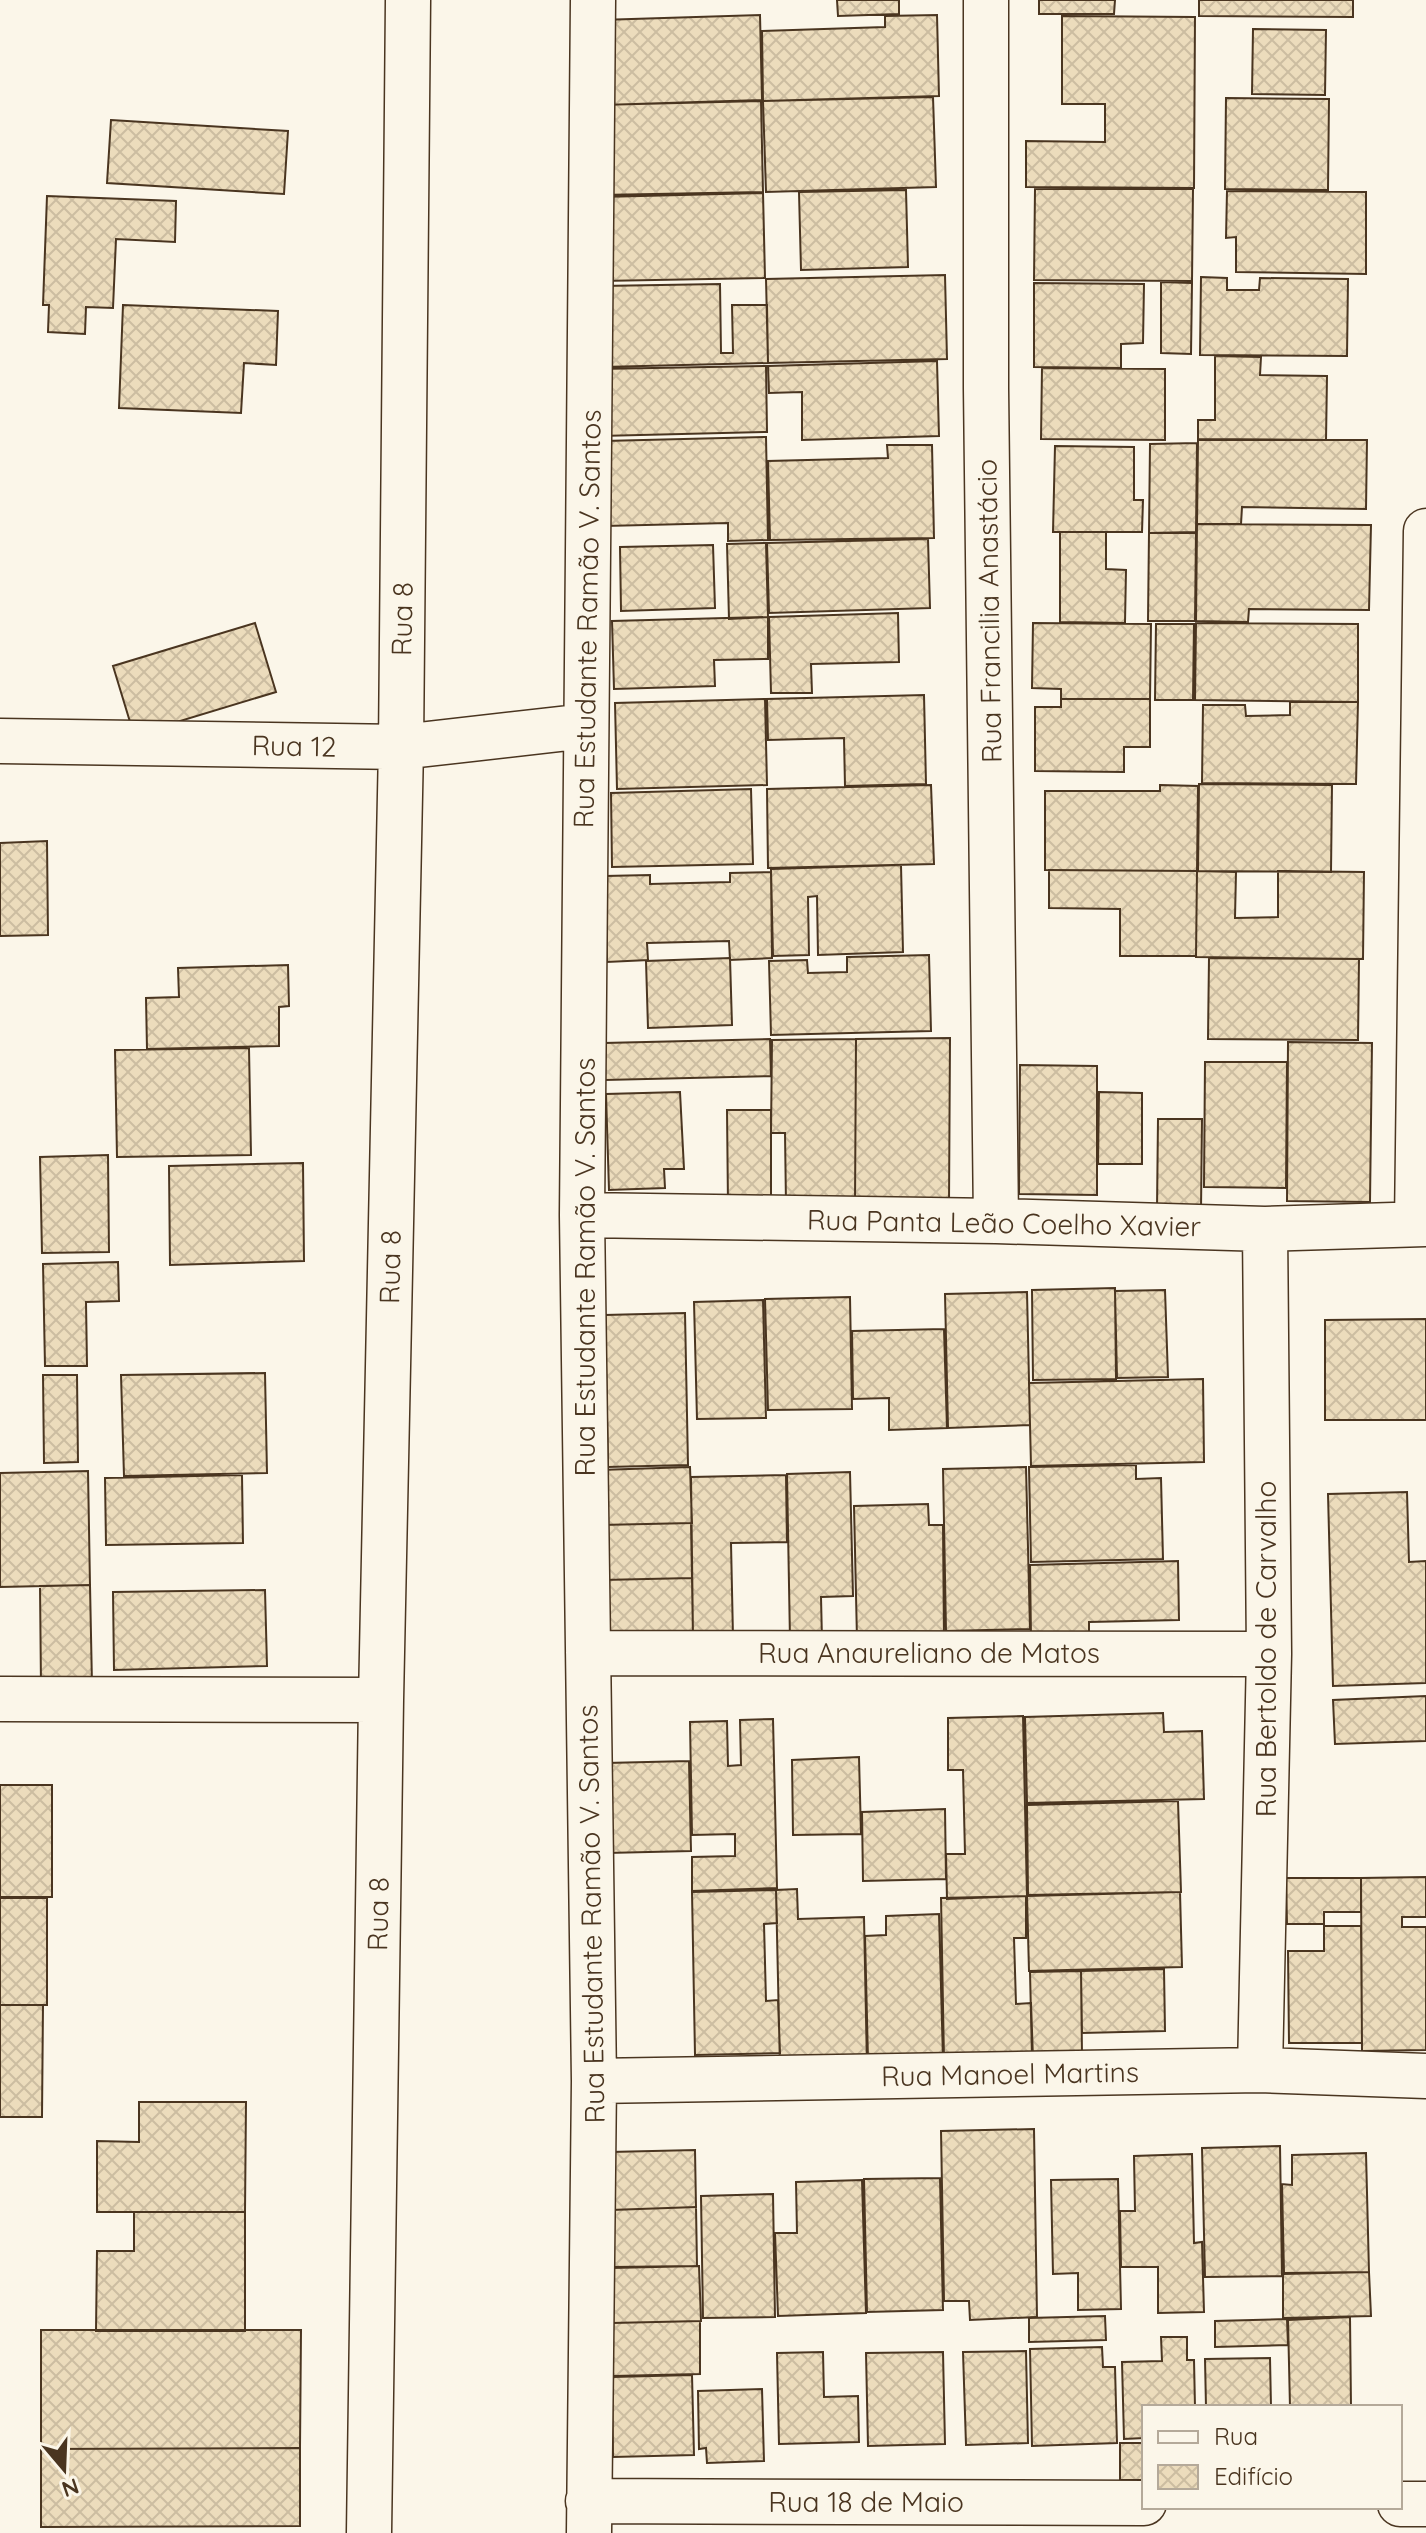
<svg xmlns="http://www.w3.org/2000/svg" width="1426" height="2533" font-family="Quicksand,sans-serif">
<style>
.building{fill:url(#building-cross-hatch);stroke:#4a3520;stroke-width:2}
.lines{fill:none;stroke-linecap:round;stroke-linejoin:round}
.street-casing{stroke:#4a3520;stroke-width:47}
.street{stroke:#fbf6e9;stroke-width:44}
.labels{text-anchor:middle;stroke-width:6;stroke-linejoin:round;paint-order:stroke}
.street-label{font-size:28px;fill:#4a3520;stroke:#fbf6e9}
</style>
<defs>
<pattern id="building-cross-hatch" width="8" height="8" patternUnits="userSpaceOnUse" patternTransform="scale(2)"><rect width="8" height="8" fill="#ecdcbc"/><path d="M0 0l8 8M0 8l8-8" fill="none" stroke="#ccbda1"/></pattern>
</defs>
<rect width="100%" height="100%" fill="#fbf6e9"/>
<path class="building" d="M837 0H899V14L838 16Z
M1039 0H1115L1114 14H1039Z
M1199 0H1353V17L1199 16Z
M760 15 762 100 603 105 600 20Z
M937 15 939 96 763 101 762 31 885 27V16Z
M1062 16 1195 17 1194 188 1026 187V141L1105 142V104H1062Z
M1253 29 1326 30 1325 95 1252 94Z
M933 97 936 187 766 192 763 101Z
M1226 98 1329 99 1328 190 1225 189Z
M761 101 763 192 600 195 597 105Z
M111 120 288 131 284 194 107 183Z
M1035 189H1193L1192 281 1034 280Z
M906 190 908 267 801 270 799 192Z
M1227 191 1366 192V274L1236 272V237L1226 238Z
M763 193 765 278 601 281 600 197Z
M47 196 176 201 175 242 116 239 113 308 86 307 85 334 48 332 49 305H43Z
M945 275 947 359 768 363 766 279Z
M1201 277 1227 278V290H1259L1260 278 1348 279 1347 356 1200 355Z
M1161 282 1192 283 1191 354 1161 353Z
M1034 283 1144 284 1143 343 1121 344V368L1034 367Z
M720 284 721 353H733L732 305H767L768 363 603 367 601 286Z
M123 305 278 311 276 365 244 363 241 413 119 408Z
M1215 356 1261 357 1260 375 1327 376 1326 440 1198 439V420H1215Z
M937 361 939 436 802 440V392L769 393 768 366Z
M766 366 767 432 600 436 598 369Z
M1042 368 1165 369V440L1041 439Z
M766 437 768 540 728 541V523L605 526 604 441Z
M1198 440H1367L1366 509 1242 507 1241 524H1197Z
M1197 443 1196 532 1149 533 1150 444Z
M887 445H932L934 538 770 540 768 461 888 458Z
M1055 446 1134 447V500H1143L1142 532H1053Z
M1197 524 1371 525 1369 610 1249 609 1248 622 1196 621Z
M1060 532H1106V569L1126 570 1125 623 1060 622Z
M1149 533H1196L1195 621H1148Z
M928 539 930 608 769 613 767 543Z
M766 543 768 617 729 619 727 544Z
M713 545 715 608 621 611 620 547Z
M898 613 899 662 811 664 812 693H771L769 617Z
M768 617V659L714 660 715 686 614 689 612 621Z
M255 623 276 692 134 735 113 666Z
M1033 623 1151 624 1150 699H1061V689L1032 688Z
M1196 623 1358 624V702L1195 700Z
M1156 624H1194L1193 700H1155Z
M924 695 926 784 845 786 844 738 768 740 767 699Z
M765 699 767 785 617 789 615 703Z
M1061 699H1150V747H1124V772L1035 771V707H1061Z
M1290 702H1358L1356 784 1202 783 1203 705H1245L1246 716 1290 715Z
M1199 784 1332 785 1331 872 1198 871Z
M931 785 934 864 768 868 767 789Z
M1160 785 1198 786 1197 871 1045 870V791H1160Z
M751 789 753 864 612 867 611 793Z
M47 841 48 935 0 936V843Z
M901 865 903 952 818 955 817 896 808 897 809 955 773 956 771 869Z
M1049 870 1197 871 1196 956H1120V909L1049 908Z
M1197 871 1236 872 1235 918 1278 917V871L1364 872 1363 959 1196 957Z
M771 872 772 958 730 960 729 941 647 943 648 960 607 962 605 876 650 875V884L730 882V873Z
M929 955 931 1031 771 1035 769 961 807 960 808 973 847 972V957Z
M730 958 732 1025 648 1028 646 961Z
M1209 958 1359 959 1358 1040 1208 1039Z
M288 965 289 1006 279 1007V1046L147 1049 146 998 179 997 178 968Z
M950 1038 949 1204H855L856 1039Z
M770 1039 771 1076 605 1080 604 1043Z
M856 1039 855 1204H786L785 1133H771L772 1040Z
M1288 1042 1372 1043 1370 1202 1287 1201Z
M249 1048 251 1155 117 1157 115 1050Z
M1205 1062H1287L1286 1188 1204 1187Z
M1020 1065 1097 1066V1195L1019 1194Z
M680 1092 684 1169H664L665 1188 609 1190 606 1094Z
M1099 1092 1142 1093V1164H1098Z
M727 1110H771V1205H728Z
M1158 1119H1202L1201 1210 1157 1209Z
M108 1155 109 1252 42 1253 40 1157Z
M303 1163 304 1261 170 1265 169 1166Z
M118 1262 119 1301 86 1302 87 1366H45L43 1264Z
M1115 1288 1116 1379 1033 1380 1032 1290Z
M1165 1290 1168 1377 1117 1378 1115 1291Z
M1027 1292 1030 1425 948 1428 945 1294Z
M850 1297 852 1409 768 1410 765 1299Z
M763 1300 766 1418 697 1419 694 1302Z
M685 1313 688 1465 608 1467 605 1315Z
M1426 1319V1420H1325V1320Z
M944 1329 947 1428 889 1430V1398L853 1399 852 1331Z
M265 1373 267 1473 124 1476 121 1375Z
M43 1375H77L78 1462 44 1463Z
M1203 1379 1204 1462 1031 1466 1029 1383Z
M1136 1465V1479L1161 1478 1163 1559 1031 1562 1029 1467Z
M690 1467 692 1523 601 1525 599 1470Z
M1026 1467 1030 1629 946 1631 943 1469Z
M88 1471 90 1585 0 1587V1473Z
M850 1472 853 1596 821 1597 822 1640H790L787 1474Z
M242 1475 243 1543 106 1545 105 1478Z
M786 1475 787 1542 731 1543 733 1637 693 1638 691 1477Z
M1407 1492 1409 1562 1426 1561V1683L1333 1686 1328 1494Z
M928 1504 929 1525H943L944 1638 857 1639 854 1506Z
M691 1523 692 1578 602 1580 601 1525Z
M1178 1561 1179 1620 1089 1622V1636L1031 1638 1030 1565Z
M692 1578 693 1638 603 1640 602 1580Z
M90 1585 92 1685 41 1686 40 1586Z
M265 1590 267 1666 114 1670 113 1592Z
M1426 1696V1741L1335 1744 1333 1700Z
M1163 1713 1164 1732 1202 1731 1204 1799 1027 1803 1025 1717Z
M1023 1716 1027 1896 947 1899 946 1854H965L963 1770H948V1718Z
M773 1719 777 1888 692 1891V1857L735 1856V1834L692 1835 690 1722 727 1721 728 1766 741 1765 740 1720Z
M859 1757 861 1834 793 1835 792 1760Z
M689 1761 691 1851 607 1853 606 1763Z
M0 1785H52V1897H0Z
M1178 1801 1181 1892 1028 1895 1027 1805Z
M945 1809 946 1879 863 1881 862 1812Z
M1426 1877V1917H1402V1927H1426V2050L1362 2051 1361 1878Z
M1286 1878H1361V1912H1324V1924H1287Z
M797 1889 798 1919 864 1917 867 2066 780 2068 776 1890Z
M776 1890 777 1923 764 1924 766 2001 778 2000 780 2053 695 2055 692 1892Z
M1180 1892 1182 1967 1029 1971 1027 1896Z
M1026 1896V1938H1014L1016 2004 1031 2003 1033 2059 944 2060 941 1898Z
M0 1898H47V2005H0Z
M939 1914 943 2059 868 2060 865 1936 886 1935V1916Z
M1324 1926H1361L1362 2043H1289L1288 1951H1324Z
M1164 1969 1165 2031 1082 2033 1081 1971Z
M1081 1971 1082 2055 1032 2057 1030 1972Z
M0 2005H43L42 2117H0Z
M139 2102H246L245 2212H97V2141L139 2142Z
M1034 2129 1037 2317 970 2320 969 2301H944L941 2131Z
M1280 2146 1282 2276 1205 2277 1202 2148Z
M695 2150 696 2207 611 2210 610 2152Z
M1366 2153 1369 2272 1284 2273 1282 2184 1292 2185V2155Z
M1192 2154 1194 2243 1202 2242 1204 2312 1158 2313V2267H1121L1120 2211H1135L1134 2156Z
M940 2178 943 2310 867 2312 864 2179Z
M1118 2179 1121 2309 1078 2310V2273L1053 2274 1051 2180Z
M862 2180 866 2313 778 2316 775 2233H797L796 2182Z
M773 2194 775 2317 703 2318 701 2196Z
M696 2207 697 2266 613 2267 611 2210Z
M134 2212H245V2331H96L97 2251H134Z
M699 2266 701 2321 612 2323 611 2268Z
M1369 2272 1371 2316 1283 2318V2274Z
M1105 2316 1106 2340 1029 2342V2318Z
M1350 2317 1351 2407H1290L1288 2320Z
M1287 2319 1288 2345 1215 2347V2321Z
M700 2321V2374L613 2376 612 2323Z
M41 2330H301L300 2448 41 2449Z
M1161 2337H1187V2360H1194L1195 2407H1144V2438L1124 2439 1122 2362 1162 2361Z
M1102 2347 1103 2367H1115L1117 2443 1032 2446 1030 2349Z
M1026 2351 1028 2443 966 2445 963 2352Z
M823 2352 824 2397 858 2396 859 2442 779 2444 777 2353Z
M943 2352 945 2444 868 2446 866 2353Z
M1270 2358 1271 2407H1206L1205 2359Z
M692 2375 694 2455 613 2457 612 2377Z
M762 2389 764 2461 707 2463 706 2448 699 2449 698 2391Z
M1120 2443H1144V2480H1120Z
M300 2448V2526L41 2527V2449Z"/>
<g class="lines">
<g class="street-casing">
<path id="street" d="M986 0V388L996 1221
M0 741 401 747 586 726
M582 1215 996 1221 1265 1229 1426 1224
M1417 1224 1426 531
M588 1653 1269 1654
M0 1699 381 1700
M1260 2070 1269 1654 1265 1229
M594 2081 1260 2070 1426 2076
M588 2501 1144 2503
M1400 2504H1426
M369 2533 381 1700 401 747 408 0
M589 2533 594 2081 582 1215 593 0"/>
</g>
<use href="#street" class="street"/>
</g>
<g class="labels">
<g class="street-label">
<text transform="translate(989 611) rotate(-91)" y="10">Rua Francilia Anastácio</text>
<text transform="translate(402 619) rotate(-89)" y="10">Rua 8</text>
<text transform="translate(587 619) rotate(-89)" y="10">Rua Estudante Ramão V. Santos</text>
<text transform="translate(294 746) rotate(1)" y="10">Rua 12</text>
<text transform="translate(1004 1223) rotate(1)" y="10">Rua Panta Leão Coelho Xavier</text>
<text transform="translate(390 1267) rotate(-89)" y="10">Rua 8</text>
<text transform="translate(585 1267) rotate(-90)" y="10">Rua Estudante Ramão V. Santos</text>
<text transform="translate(1266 1649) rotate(-90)" y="10">Rua Bertoldo de Carvalho</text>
<text x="929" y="1663">Rua Anaureliano de Matos</text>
<text transform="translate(378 1914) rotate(-89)" y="10">Rua 8</text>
<text transform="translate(591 1914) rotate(-91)" y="10">Rua Estudante Ramão V. Santos</text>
<text transform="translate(1010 2074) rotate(-1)" y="10">Rua Manoel Martins</text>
<text x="866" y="2512">Rua 18 de Maio</text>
</g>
</g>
<rect x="1142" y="2405" width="260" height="104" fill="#fbf6e9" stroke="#b4a999" stroke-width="2"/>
<rect x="1158" y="2431" width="40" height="12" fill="#fbf6e9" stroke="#b4a999" stroke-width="2"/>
<text x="1214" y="2445" font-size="24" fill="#4a3520">Rua</text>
<rect x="1158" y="2465" width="40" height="24" fill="url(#building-cross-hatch)" stroke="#b4a999" stroke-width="2"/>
<text x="1214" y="2485" font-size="24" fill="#4a3520">Edifício</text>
<g transform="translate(64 2469) rotate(161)" stroke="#fbf6e9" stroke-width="6" paint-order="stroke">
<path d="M0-6L14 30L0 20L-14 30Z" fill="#4a3520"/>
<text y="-12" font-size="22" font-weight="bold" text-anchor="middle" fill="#4a3520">N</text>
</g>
</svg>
